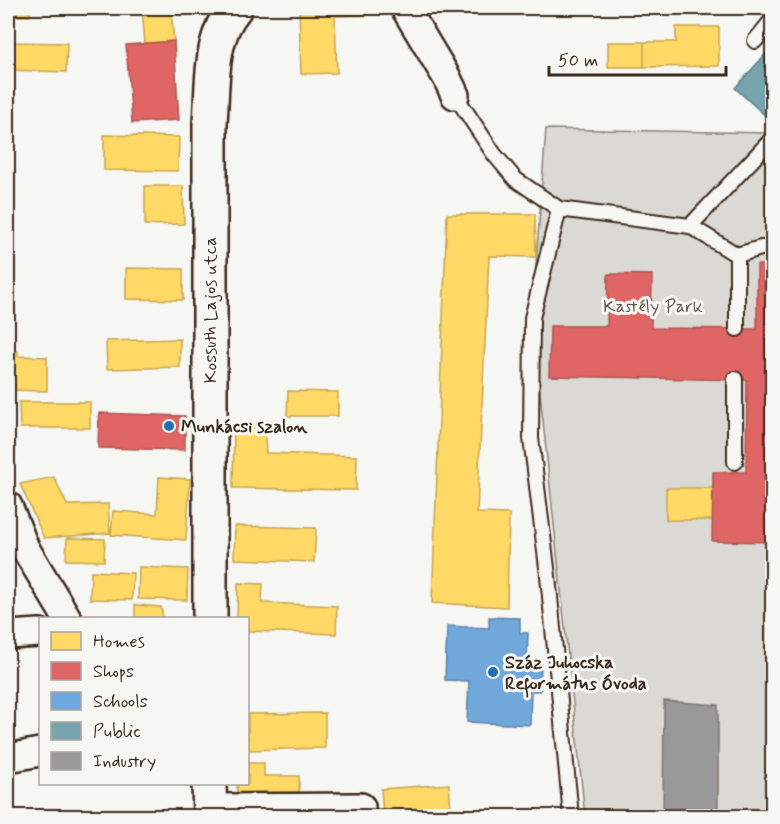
<svg xmlns="http://www.w3.org/2000/svg" width="780" height="824" font-family="Mynerve,sans-serif">
<style>
.green{fill:#dad9d3;stroke:#8a8278;stroke-width:1.5}
.homes{fill:#ffd966;stroke:#c4a450;stroke-width:1.5}
.shops{fill:#e06666;stroke:#ae5450;stroke-width:1.5}
.schools{fill:#6fa8dc;stroke:#5f82a3;stroke-width:1.5}
.public{fill:#76a5af;stroke:#648084;stroke-width:1.5}
.industry{fill:#999;stroke:#7d7874;stroke-width:1.5}
.lines{fill:none;stroke-linecap:round;stroke-linejoin:round}
.lane-casing{stroke:#3b2a1e;stroke-width:18}
.street-casing{stroke:#3b2a1e;stroke-width:32}
.secondary-casing{stroke:#3b2a1e;stroke-width:38}
.lane{stroke:#f6f6f2;stroke-width:14}
.street{stroke:#f6f6f2;stroke-width:27}
.secondary{stroke:#f6f6f2;stroke-width:33}
.poi-dot{fill:#1f6fb2;stroke:#f6f6f2;stroke-width:2}
.labels{text-anchor:middle;stroke-width:6;stroke-linejoin:round;paint-order:stroke}
.park-label{font-size:18px;fill:#63564b;stroke:#f6f6f2}
.street-label{font-size:18px;fill:#3b2a1e;stroke:#f6f6f2}
.poi-label{font-size:18px;font-weight:bold;fill:#3b2a1e;stroke:#f6f6f2;text-anchor:start}
</style>
<rect width="100%" height="100%" fill="#f6f6f2"/>
<filter id="ink" filterUnits="userSpaceOnUse"><feTurbulence type="fractalNoise" baseFrequency=".0167" numOctaves="2"/><feDisplacementMap in="SourceGraphic" scale="12" xChannelSelector="R" yChannelSelector="G"/><feConvolveMatrix kernelMatrix="1 2 1 2 8 2 1 2 1" color-interpolation-filters="sRGB"/></filter>
<g filter="url(#ink)">
<path class="green" d="M546 129 772 133V816H585L532 318Z"/>
<path class="homes" d="M8 8H30V16H8Z
M142 8H171L174 41 145 43Z
M299 8H367V15L335 16 337 73 301 74Z
M677 8H706L705 15 676 12Z
M676 27H719V66L644 67V42H676Z
M8 42 67 43 66 72 8 70Z
M608 42H644V67H608Z
M8 126H13V166L8 165Z
M104 135 179 137 178 171 104 170Z
M145 186H183L184 224 145 225Z
M447 214H535L536 257 489 256 477 513 509 514 507 607 432 603Z
M8 244H9L11 279H8Z
M126 268 183 269V300L126 299Z
M180 339V367L107 369 106 341Z
M8 351H18V356L47 357V391L8 390Z
M288 391 338 392V416H287Z
M19 402H90V428H20Z
M234 423 264 424 266 453 357 456 356 490 233 488Z
M54 477 67 505 108 504 110 533 44 538 20 484Z
M159 477 190 479 186 540 111 535 113 511 157 514Z
M666 488H713V520H666Z
M235 526 316 528 314 562 234 559Z
M67 538 105 539 104 561 66 560Z
M139 567 188 569 187 600 138 599Z
M91 571 133 573 132 600 90 599Z
M238 583 263 584 262 603 337 606 336 634 248 631V618H237Z
M135 605 161 607 163 618H135Z
M325 713V748L248 750V714Z
M248 763H264V776H299V804H237V784H248Z
M449 784 451 810 383 815 381 789Z"/>
<path class="shops" d="M174 41 179 120 132 123 126 45Z
M757 265H772V542L712 541 713 472H746L747 380 549 376 550 326H607L608 274 652 275 651 328 757 329Z
M99 413 185 416V450L98 448Z"/>
<path class="schools" d="M489 617 520 618V633H528L527 663 541 664 540 691H531L530 725 467 722 469 681 445 680 447 626 489 628Z"/>
<path class="public" d="M772 47V118L770 120 735 88Z"/>
<path class="industry" d="M664 701 718 705V816H663Z"/>
<g class="lines">
<g class="lane-casing">
<path id="lane" d="M755 41 772 20
M455 95 494 154 515 179 559 209 690 226 737 255 761 248H772
M559 209 532 318 531 438 548 576 571 816
M690 226 772 139
M737 255V329
M735 462V379"/>
</g>
<g class="street-casing">
<path id="street" d="M405 8 447 78 455 95
M8 506 25 548 67 618
M8 635 40 633
M8 758 40 752
M210 808 361 807"/>
</g>
<g class="secondary-casing">
<path id="secondary" d="M210 618V123C213 84 209 38 235 8
M209 784 210 816"/>
</g>
<use href="#lane" class="lane"/>
<use href="#street" class="street"/>
<use href="#secondary" class="secondary"/>
</g>
</g>
<g class="poi-dot">
<circle cx="169" cy="426" r="6"/>
<circle cx="493" cy="672" r="6"/>
</g>
<g class="labels">
<g class="park-label">
<text x="653" y="312">Kastély Park</text>
</g>
<g class="street-label">
<text transform="translate(210 310) rotate(-90)" y="6">Kossuth Lajos utca</text>
</g>
<g class="poi-label">
<text x="181" y="432">Munkácsi szalon</text>
<text x="505" y="668">Száz Juhocska<tspan x="505" dy="21">Református Óvoda</tspan></text>
</g>
</g>
<rect width="780" height="824" fill="none" stroke="#f6f6f2" stroke-width="30"/>
<rect x="15" y="15" width="750" height="794" fill="none" stroke="#3b2a1e" stroke-width="2" filter="url(#ink)"/>
<rect x="39" y="617" width="210" height="168" fill="#f6f6f2" stroke="#aba49d" stroke-width="1.5"/>
<rect x="51" y="632" width="30" height="18" fill="#ffd966" stroke="#aba49d" stroke-width="1.5"/>
<text x="93" y="647" font-size="18" fill="#3b2a1e">Homes</text>
<rect x="51" y="662" width="30" height="18" fill="#e06666" stroke="#aba49d" stroke-width="1.5"/>
<text x="93" y="677" font-size="18" fill="#3b2a1e">Shops</text>
<rect x="51" y="692" width="30" height="18" fill="#6fa8dc" stroke="#aba49d" stroke-width="1.5"/>
<text x="93" y="707" font-size="18" fill="#3b2a1e">Schools</text>
<rect x="51" y="722" width="30" height="18" fill="#76a5af" stroke="#aba49d" stroke-width="1.5"/>
<text x="93" y="737" font-size="18" fill="#3b2a1e">Public</text>
<rect x="51" y="752" width="30" height="18" fill="#999999" stroke="#aba49d" stroke-width="1.5"/>
<text x="93" y="767" font-size="18" fill="#3b2a1e">Industry</text>
<path d="M549 66v9h177v-9" fill="none" stroke="#3b2a1e" stroke-width="3"/>
<text x="558" y="66" font-size="18" fill="#3b2a1e" stroke="#f6f6f2" stroke-width="4.5" paint-order="stroke">50 m</text>
</svg>
